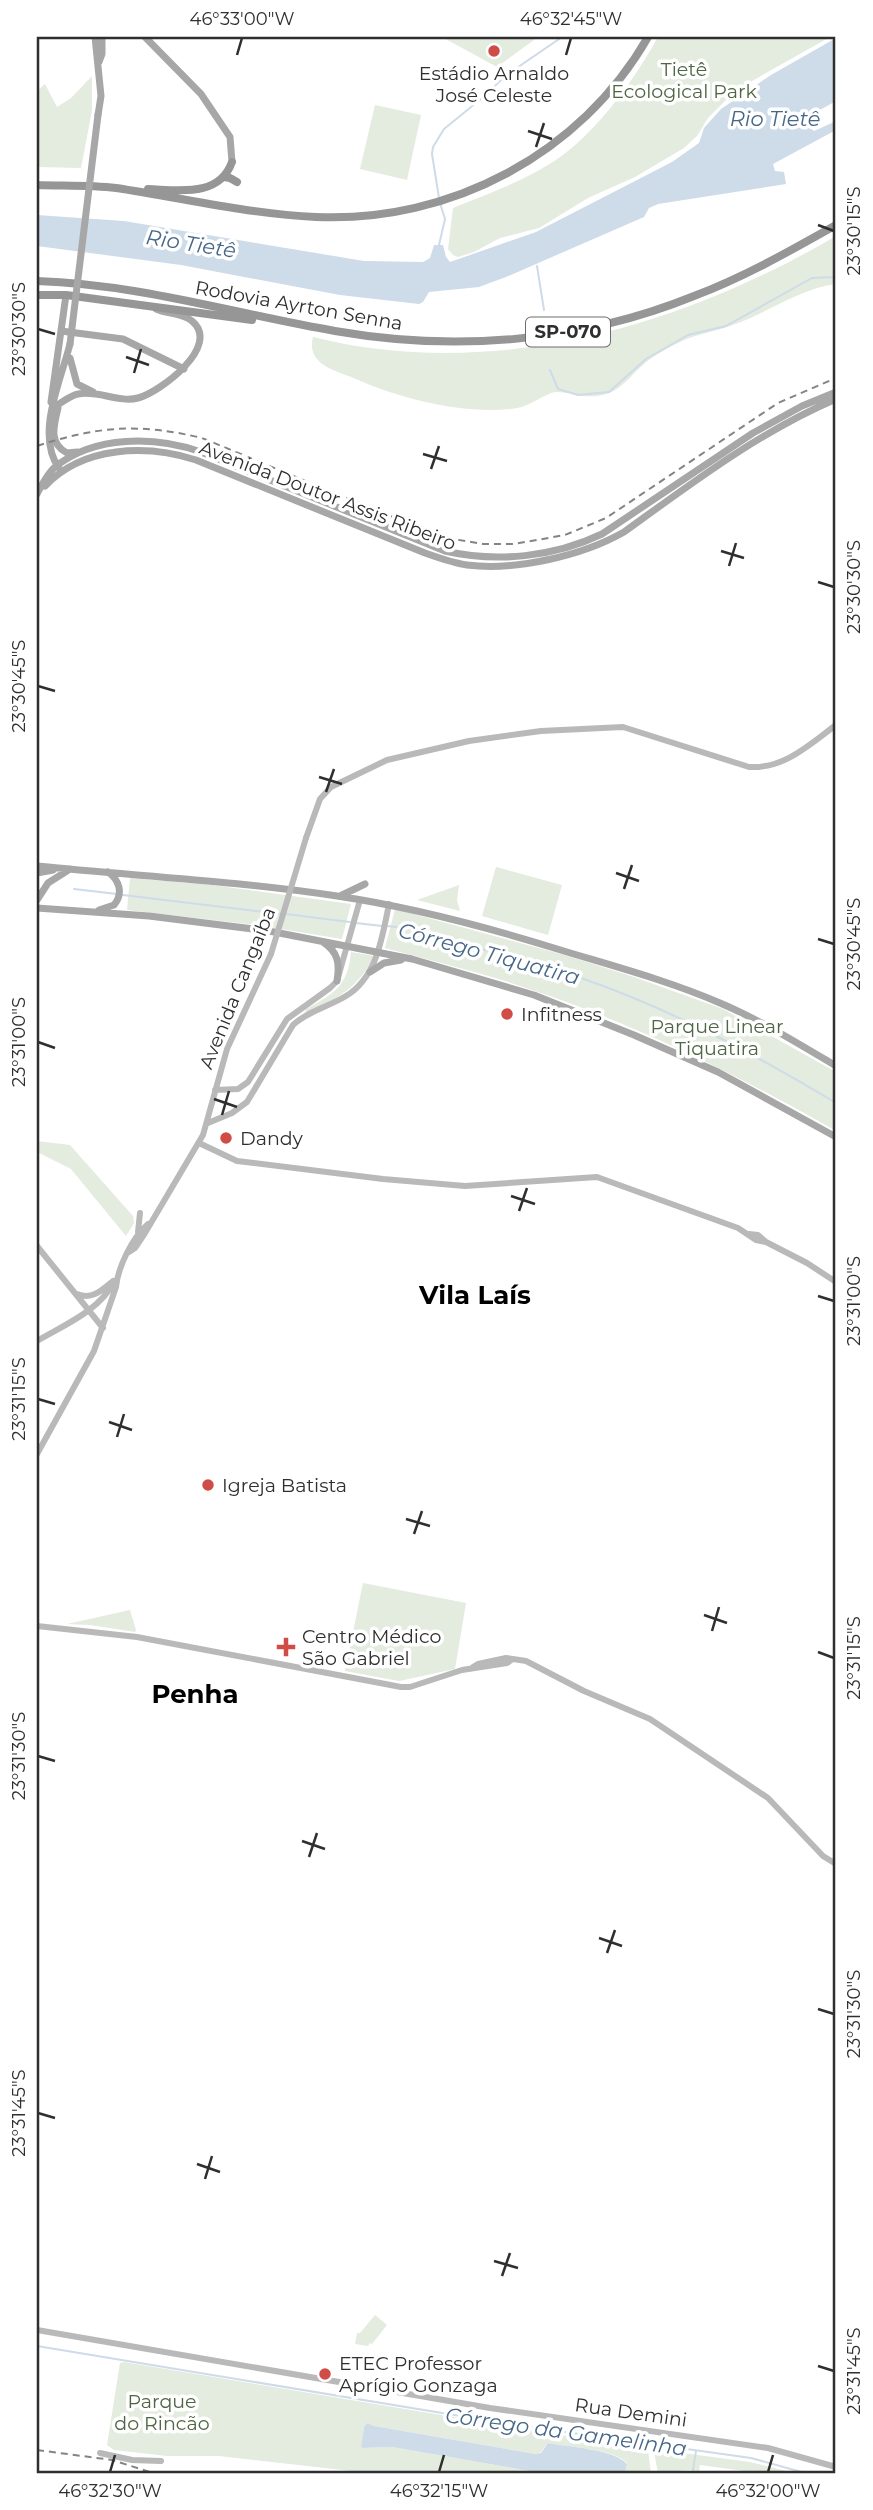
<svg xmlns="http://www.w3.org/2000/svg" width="873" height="2510" font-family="Montserrat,sans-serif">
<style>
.green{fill:#e4ebdf}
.water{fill:#cedbe8}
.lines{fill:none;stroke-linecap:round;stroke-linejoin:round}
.stream{stroke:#cedbe8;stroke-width:2}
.secondary{stroke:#b9b9b9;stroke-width:6}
.primary{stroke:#a7a7a7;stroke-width:7}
.highway{stroke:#969696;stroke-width:8}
.rail{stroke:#848484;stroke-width:2;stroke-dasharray:7 5;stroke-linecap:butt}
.secondary-bridge{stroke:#b9b9b9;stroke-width:6}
.primary-bridge{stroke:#a7a7a7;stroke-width:7}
.ticks{fill:none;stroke:#2f2f2f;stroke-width:2.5}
.poi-dot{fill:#d04d47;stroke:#fff;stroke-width:2.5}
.labels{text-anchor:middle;stroke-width:7;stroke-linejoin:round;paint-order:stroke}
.shield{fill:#fff;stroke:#6d6d6d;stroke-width:2}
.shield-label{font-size:18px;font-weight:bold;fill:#2f2f2f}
.park-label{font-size:19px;fill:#4e6642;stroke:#fff}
.poi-label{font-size:19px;fill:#2f2f2f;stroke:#fff;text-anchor:start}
.street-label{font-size:19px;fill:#2f2f2f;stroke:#fff}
.water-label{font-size:21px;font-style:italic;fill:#476788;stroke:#fff}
.district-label{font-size:26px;font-weight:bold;fill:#000;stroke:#fff}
.neatline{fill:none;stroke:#2f2f2f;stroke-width:2.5}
.ticks-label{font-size:18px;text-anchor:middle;fill:#2f2f2f}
</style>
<rect width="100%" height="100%" fill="#fff"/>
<path class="green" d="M442 37H538L497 67Z
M658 37H830L736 90 708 118 697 136 684 148 635 177 588 198 539 228 500 238 474 252 458 257 453 255 448 249 453 208C492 192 534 178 568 151 605 121 635 78 658 37Z
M92 76V110L81 168 37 167V91L45 84 57 107 71 98Z
M375 105 421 115 407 180 360 169Z
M836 236V284C802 288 770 311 738 323 716 332 693 334 672 346 663 351 653 356 645 363 633 373 624 387 609 393 589 401 575 392 556 392 548 392 530 406 517 408 469 416 400 399 356 379 335 370 306 365 313 337 492 382 681 327 836 236Z
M496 867 562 885 548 935 482 916Z
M130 878 212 885 351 904 342 939 256 925 127 910Z
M459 885 457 900 460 911 417 900Z
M395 909 568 956 634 977 723 1009 836 1072V1131C741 1077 642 1027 538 992 488 974 436 962 385 948Z
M351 952 374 956C361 985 335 1002 305 1013L306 1009C334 994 348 986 351 952Z
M37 1141 70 1145 133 1216 134 1223 126 1236 71 1169 37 1152Z
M363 1583 466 1603 455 1669 399 1681 345 1671Z
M130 1610 136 1630 135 1632 90 1625 67 1624Z
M375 2315 387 2325 372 2344 370 2343 368 2346 355 2344 357 2333H360Z
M124 2362 644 2449 648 2451 651 2473H625L627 2463C614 2449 568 2447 548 2443L540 2453 536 2454 374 2426 367 2423 364 2427 361 2446 362 2448 392 2447 541 2473H369L219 2456H167L114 2450 107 2445 120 2363Z
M660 2450 750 2462 794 2473H759L700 2465 699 2471C681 2468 674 2473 658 2473L654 2452Z"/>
<path class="water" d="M836 38V101L818 111 816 125 812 129 814 131 834 122 836 130 773 164 775 171 784 172 786 184 658 204 649 208 644 217 506 277 479 287 429 292 423 302 419 304 340 295 181 265 37 246V215L124 221 364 261 423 262 430 258 434 245H443L446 257 450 262 536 232 672 162 699 143 704 128 721 109 771 75Z
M367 2423 374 2426 536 2454 541 2453 548 2443C568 2447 614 2449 627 2464L625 2473H541L392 2447 362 2448 361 2446 364 2427Z"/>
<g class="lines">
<path class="stream" d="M439 198 432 154 433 147 444 129 487 94 505 76 562 37
M439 245 445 219 440 203
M537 266 544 310
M550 370 558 389 578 395 609 392 646 359 688 335 726 326 812 278 836 277
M74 889 117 894
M123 895 281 914
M286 914 350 922
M356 923 382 926
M387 926 405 928C464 945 524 959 581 978 671 1009 754 1054 836 1103
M37 2346 515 2425 751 2458 805 2473
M693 2470 696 2451"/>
<path class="secondary" d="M306 838 320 799 331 787 387 760 469 741 541 731 623 727 749 767C784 769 809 745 836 725
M215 1090 238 1089 248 1082 287 1019 330 988 337 981 360 900
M208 1123 232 1113 247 1102 293 1025C308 1011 328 1007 346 996 377 977 382 938 389 904
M199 1143 237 1161 383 1179 465 1186 597 1177 738 1228 756 1240 766 1242 807 1263 836 1282
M138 1232 140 1213
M749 1234 758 1235 766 1242
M37 1246 103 1328
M129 1252 135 1248 145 1233 203 1135 227 1049 271 954
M77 1294C92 1300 101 1291 113 1281
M37 1341C64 1325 99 1311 114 1282
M37 1454 94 1351 116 1287C118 1267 132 1238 148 1224
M37 1626 137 1637 401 1687H410L462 1670 507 1663 511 1660
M473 1667 478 1664 506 1658 526 1661 584 1691 650 1719 768 1798 823 1856 836 1864
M37 2330 490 2408 768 2448 836 2467
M100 2453 132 2460 161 2461"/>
<path class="primary" d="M95 37 101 96 98 115
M145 37 201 94 230 137 232 162
M99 62 102 54V37
M61 331 123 339 184 369
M70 358 77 384 93 392
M51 402 66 295
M59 404C65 400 72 395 78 394 98 390 119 403 138 398 160 392 222 346 192 321 183 313 167 314 156 309
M58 408C54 425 48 443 67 453L77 452
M59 468C35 435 61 380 70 344
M45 486C83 446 146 444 196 460L425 553C439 558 453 563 467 565 515 571 582 556 624 532 692 483 759 432 836 399
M37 494C42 485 47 474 55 467 95 435 155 436 201 452L445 551C497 563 554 557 602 534L753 433 802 406 836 392
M37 866C137 876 237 881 337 896 411 907 483 926 554 948 609 965 667 980 720 1003 760 1020 799 1044 836 1066
M37 873 53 870
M340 896 365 884
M37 900 48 883 70 869
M37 908 149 916 269 931 412 959 534 995 634 1035 718 1072 836 1137
M99 910 114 905C124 893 119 880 108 872
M323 942C338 952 340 963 337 981
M370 972 384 963 401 960"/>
<path class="highway" d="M224 177 230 178 237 182
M37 185C63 186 90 185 116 188 183 198 249 214 316 217 450 223 581 154 648 37
M148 189C178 190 219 198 232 162
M37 281C138 284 236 314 335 331 455 352 581 342 694 296 744 277 790 251 836 225
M37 295H66L252 320"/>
<path class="rail" d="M37 446C98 426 139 423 202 438L441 537 483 544H514L565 535 606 518 778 403 836 378
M37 2450 112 2460 153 2473"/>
<path class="secondary-bridge" d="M271 954 306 838"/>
<path class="primary-bridge" d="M70 344 98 115"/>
</g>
<path class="ticks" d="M237 55 242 38M566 55 571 38M528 131 552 139M536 147 544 123M818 225 834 231M38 329 55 334M126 357 149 365M134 373 141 349M423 454 447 461M431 469 439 446M721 551 744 558M729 566 736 543M818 582 834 587M38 686 55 691M319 777 342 784M326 792 334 769M616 873 639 881M624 889 632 865M818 939 834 944M38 1042 55 1048M214 1099 237 1107M222 1115 229 1091M511 1196 535 1204M519 1211 527 1188M818 1296 834 1301M38 1399 55 1404M109 1422 132 1430M117 1437 124 1414M406 1519 430 1526M414 1534 422 1511M704 1615 727 1623M712 1631 719 1607M818 1652 834 1658M38 1756 55 1761M302 1841 325 1849M309 1857 317 1833M599 1938 622 1946M607 1953 615 1930M818 2009 834 2014M38 2113 55 2118M197 2164 220 2172M205 2179 212 2156M494 2261 518 2268M502 2276 510 2253M818 2366 834 2371M110 2472 115 2455M439 2472 444 2455M768 2472 773 2455"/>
<g class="poi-dot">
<circle cx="494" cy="51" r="7"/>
<circle cx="507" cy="1014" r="7"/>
<circle cx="226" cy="1138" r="7"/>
<circle cx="208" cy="1485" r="7"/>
<path d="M282.5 1636.5h7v7h7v7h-7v7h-7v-7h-7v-7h7z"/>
<circle cx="325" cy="2374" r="7"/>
</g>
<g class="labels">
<rect class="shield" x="526" y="317.5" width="84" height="29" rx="5"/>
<g class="shield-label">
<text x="568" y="338">SP-070</text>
</g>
<g class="park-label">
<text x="684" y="76">Tietê<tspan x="684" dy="22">Ecological Park</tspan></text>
<text x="717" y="1033">Parque Linear<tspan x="717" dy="22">Tiquatira</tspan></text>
<text x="162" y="2408">Parque<tspan x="162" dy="22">do Rincão</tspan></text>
</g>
<g class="poi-label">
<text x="494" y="80" text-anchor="middle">Estádio Arnaldo<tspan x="494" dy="22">José Celeste</tspan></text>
<text x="521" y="1021">Infitness</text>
<text x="240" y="1145">Dandy</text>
<text x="222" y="1492">Igreja Batista</text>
<text x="302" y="1643">Centro Médico<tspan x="302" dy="22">São Gabriel</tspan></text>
<text x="339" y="2370">ETEC Professor<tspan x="339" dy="22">Aprígio Gonzaga</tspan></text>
</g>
<g class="street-label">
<text transform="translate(299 305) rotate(10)" y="7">Rodovia Ayrton Senna</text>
<text transform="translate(328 495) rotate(21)" y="7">Avenida Doutor Assis Ribeiro</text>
<text transform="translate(237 988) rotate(-68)" y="7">Avenida Cangaíba</text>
<text transform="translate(631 2412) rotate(8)" y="7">Rua Demini</text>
</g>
<g class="water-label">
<text x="775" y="126">Rio Tietê</text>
<text transform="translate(191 244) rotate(9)" y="7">Rio Tietê</text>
<text transform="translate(489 954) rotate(15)" y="7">Córrego Tiquatira</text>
<text transform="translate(566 2432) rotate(8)" y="7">Córrego da Gamelinha</text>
</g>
<g class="district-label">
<text x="475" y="1304">Vila Laís</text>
<text x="195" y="1703">Penha</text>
</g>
</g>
<rect width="873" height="2510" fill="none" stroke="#ffffff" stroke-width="77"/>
<rect x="38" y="38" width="796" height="2434" class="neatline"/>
<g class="ticks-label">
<text x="242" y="25">46°33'00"W</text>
<text x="571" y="25">46°32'45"W</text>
<text transform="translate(854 231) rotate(-90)" y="6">23°30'15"S</text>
<text transform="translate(19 329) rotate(-90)" y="6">23°30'30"S</text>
<text transform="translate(854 587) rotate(-90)" y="6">23°30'30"S</text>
<text transform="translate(19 686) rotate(-90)" y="6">23°30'45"S</text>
<text transform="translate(854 944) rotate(-90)" y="6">23°30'45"S</text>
<text transform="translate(19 1042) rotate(-90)" y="6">23°31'00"S</text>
<text transform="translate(854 1301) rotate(-90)" y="6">23°31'00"S</text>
<text transform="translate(19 1399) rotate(-90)" y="6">23°31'15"S</text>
<text transform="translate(854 1658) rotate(-90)" y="6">23°31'15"S</text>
<text transform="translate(19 1756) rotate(-90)" y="6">23°31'30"S</text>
<text transform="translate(854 2014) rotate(-90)" y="6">23°31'30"S</text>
<text transform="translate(19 2113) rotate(-90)" y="6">23°31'45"S</text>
<text transform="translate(854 2371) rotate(-90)" y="6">23°31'45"S</text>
<text x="110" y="2497">46°32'30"W</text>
<text x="439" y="2497">46°32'15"W</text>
<text x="768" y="2497">46°32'00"W</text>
</g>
</svg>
